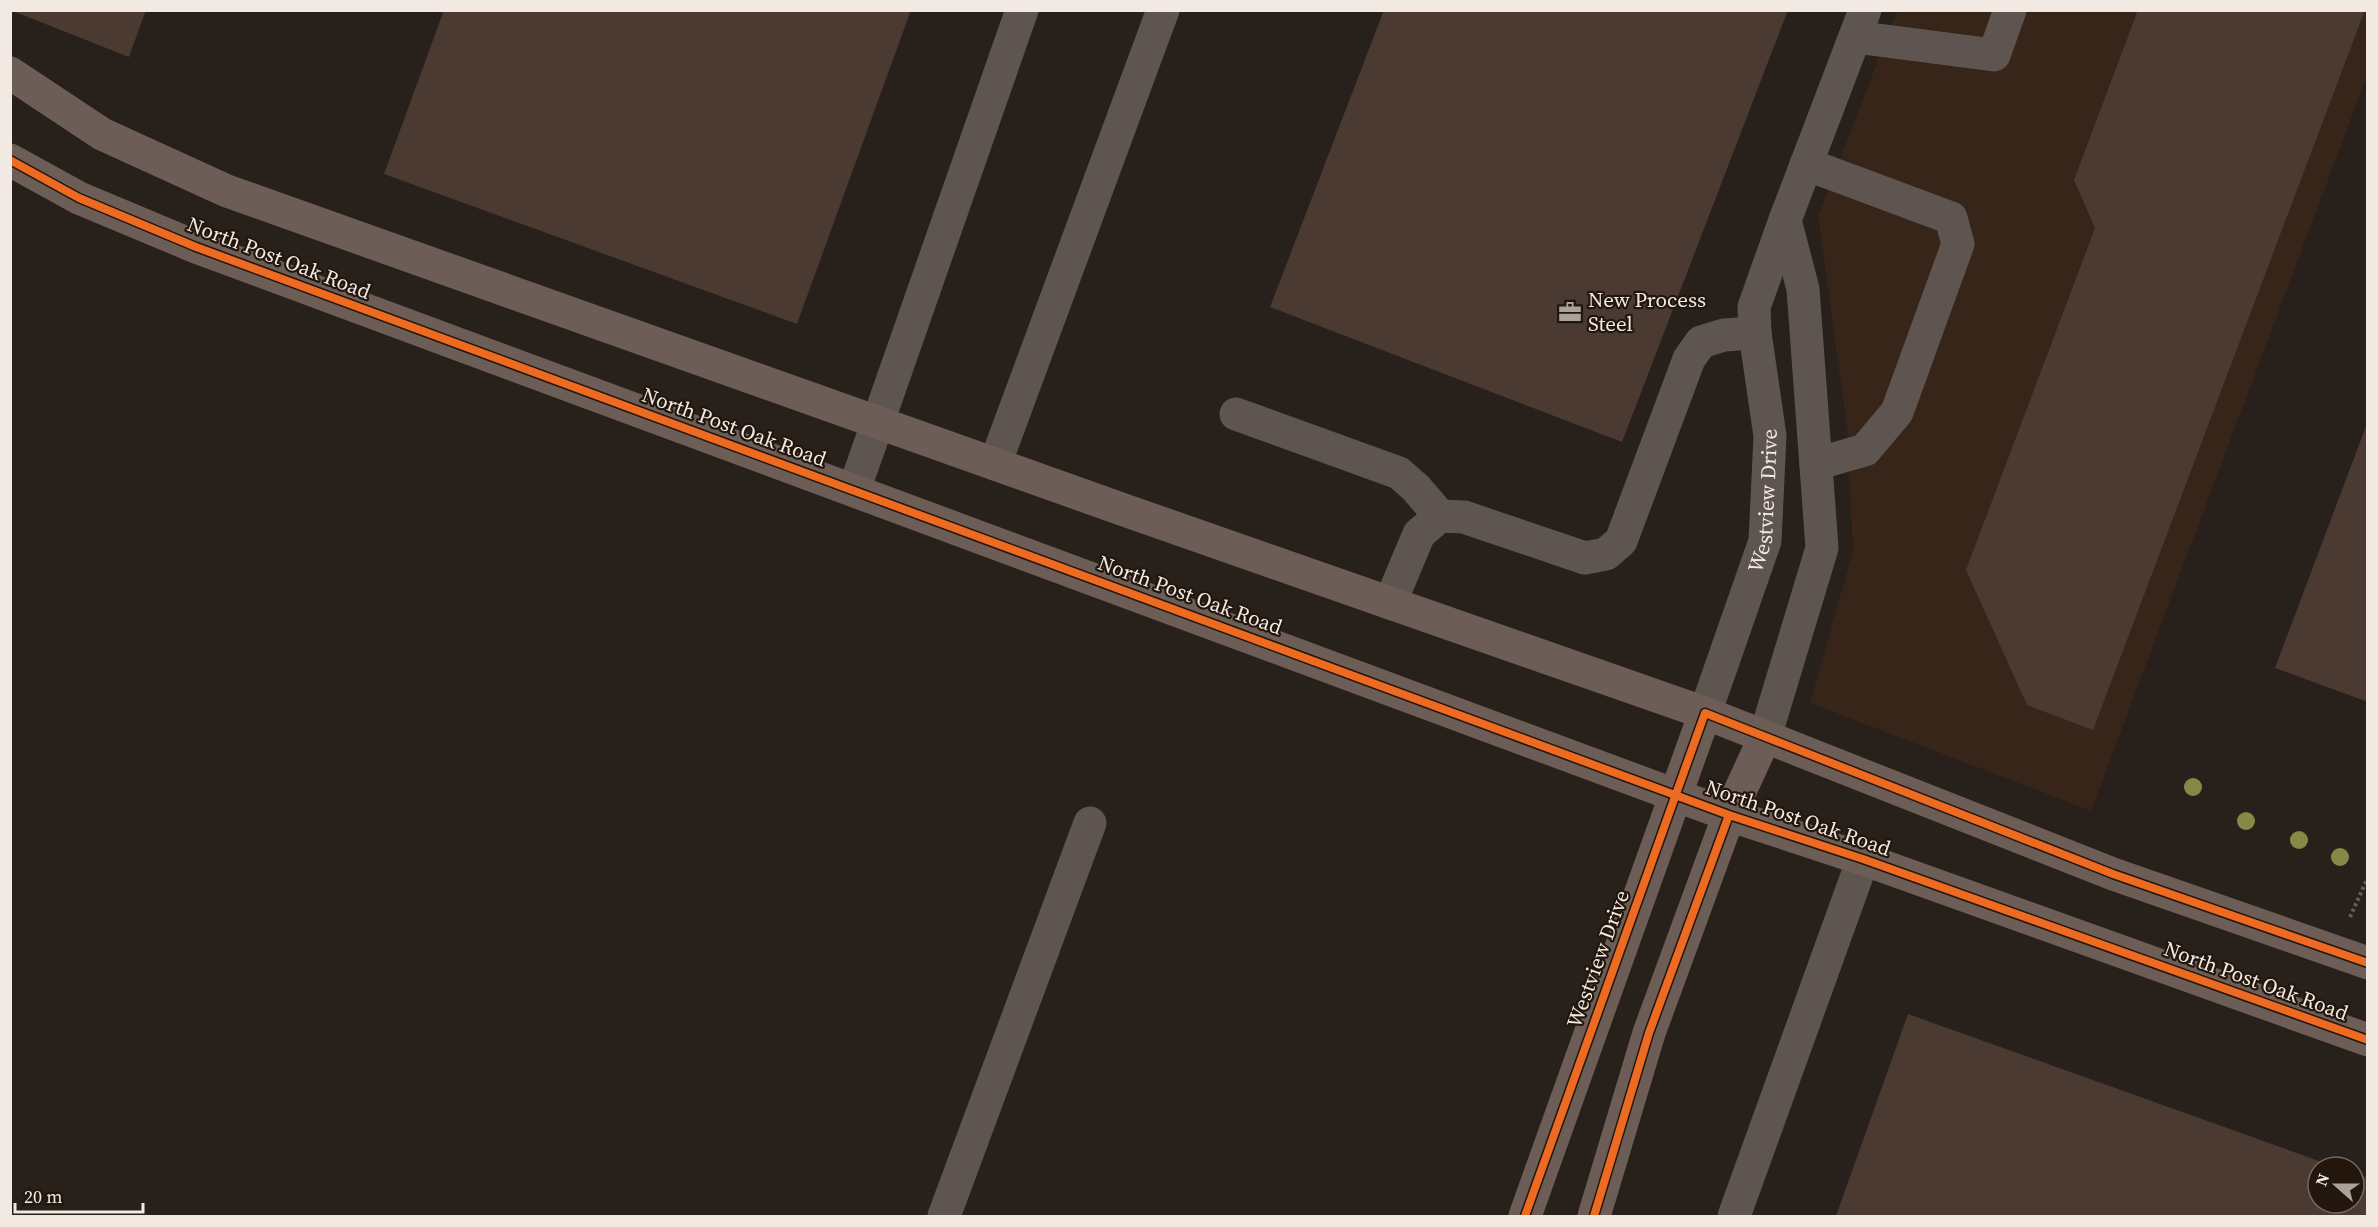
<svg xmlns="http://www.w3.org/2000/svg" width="2378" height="1227" font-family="'Source Serif 4',serif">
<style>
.built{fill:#362518}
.building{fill:#4b3a31}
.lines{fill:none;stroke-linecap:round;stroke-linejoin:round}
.path{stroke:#635c57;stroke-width:4;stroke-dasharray:3 3;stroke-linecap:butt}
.minor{stroke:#5f5550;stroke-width:33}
.major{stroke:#6c5d56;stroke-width:33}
.cycleway-casing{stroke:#22160d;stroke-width:11}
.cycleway{stroke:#ed6a23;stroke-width:8}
.tree{fill:#868946}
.labels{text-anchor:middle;stroke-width:4.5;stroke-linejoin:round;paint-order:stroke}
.street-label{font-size:21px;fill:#f1e9e2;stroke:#22160d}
.poi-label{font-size:21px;fill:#f1e9e2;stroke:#22160d;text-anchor:start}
</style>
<rect width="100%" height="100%" fill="#27201b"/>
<path class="built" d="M1897 11H2367V76L2091 811 1810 703 1853 550 1847 428 1818 216Z"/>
<path class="building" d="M10 10H146L129 57Z
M444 10H911L797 324 384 174Z
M1384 10H1788L1622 442 1270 307Z
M2138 10H2365L2093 730 2027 705 1966 570 2095 228 2074 180Z
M2368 421V702L2275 668Z
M1908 1014 2336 1167H2318V1203H2354V1173L2368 1178V1216H1836Z"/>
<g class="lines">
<path class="path" d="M2350 917 2368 877"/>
<g class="minor">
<path d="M1855 37 1994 55 2010 10"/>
<path d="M1806 164 1951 218 1958 244 1897 412 1865 450 1816 464"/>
<path d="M1236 414 1399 473 1416 488 1440 516"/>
<path d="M995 464 1163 10"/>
<path d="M854 490 1022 10"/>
<path d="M1390 603 1419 534 1440 516 1464 517 1585 558 1606 554 1621 541 1689 359 1701 342 1724 335 1755 333"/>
<path id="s1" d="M1705 713 1765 541 1770 436 1755 333 1754 307 1785 220 1865 10"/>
<path d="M1765 737 1822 548 1803 289 1785 220"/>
<path d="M944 1216 1090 823"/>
<path d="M1734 1216 1863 859"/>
</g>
<path class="major" d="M10 73 102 134 227 191 1127 511 1705 713 2113 874 2368 963
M10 160 79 198 196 247 1729 815 1863 859 2368 1040
M1525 1216 1705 713
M1594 1216 1649 1033 1729 815 1765 737"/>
<g class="cycleway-casing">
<path id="cycleway" d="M10 160 79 198 196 247 1729 815 1863 859 2368 1040
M1525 1216 1705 713 2113 874 2368 963
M1594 1216 1649 1033 1729 815"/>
</g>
<use href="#cycleway" class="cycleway"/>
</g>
<g class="tree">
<circle cx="2193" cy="787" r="9"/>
<circle cx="2246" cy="821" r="9"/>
<circle cx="2299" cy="840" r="9"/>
<circle cx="2340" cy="857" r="9"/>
</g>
<defs>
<g id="office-bare" transform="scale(1.8)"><path d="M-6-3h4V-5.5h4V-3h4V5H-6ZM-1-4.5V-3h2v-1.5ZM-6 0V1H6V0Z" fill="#aaa39c" stroke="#22160d" stroke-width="2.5" paint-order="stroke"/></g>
</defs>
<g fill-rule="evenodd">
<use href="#office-bare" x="1570" y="312"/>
</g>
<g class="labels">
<g class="street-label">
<text transform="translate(279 258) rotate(21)" y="7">North Post Oak Road</text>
<text transform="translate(734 427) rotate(20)" y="7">North Post Oak Road</text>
<text dy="7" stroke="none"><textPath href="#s1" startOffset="222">Westview Drive</textPath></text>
<text transform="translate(1190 595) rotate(20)" y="7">North Post Oak Road</text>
<text transform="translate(1798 818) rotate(19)" y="7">North Post Oak Road</text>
<text transform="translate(1598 959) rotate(-70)" y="7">Westview Drive</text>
<text transform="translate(2256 981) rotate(20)" y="7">North Post Oak Road</text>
</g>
<g class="poi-label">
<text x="1588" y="307">New Process<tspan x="1588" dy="24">Steel</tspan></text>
</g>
</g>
<rect width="2378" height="1227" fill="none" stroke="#f1e9e2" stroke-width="24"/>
<g transform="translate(2336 1185) rotate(291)"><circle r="28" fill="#22160d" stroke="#756a62" stroke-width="1.5"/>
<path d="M0-4.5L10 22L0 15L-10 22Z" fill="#aaa39c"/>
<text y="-9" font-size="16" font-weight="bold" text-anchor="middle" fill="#f1e9e2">N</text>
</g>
<path d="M15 1203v9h128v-9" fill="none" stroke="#f1e9e2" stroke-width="3"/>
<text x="24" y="1203" font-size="18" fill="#f1e9e2" stroke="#22160d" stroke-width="4.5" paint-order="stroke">20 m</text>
</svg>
